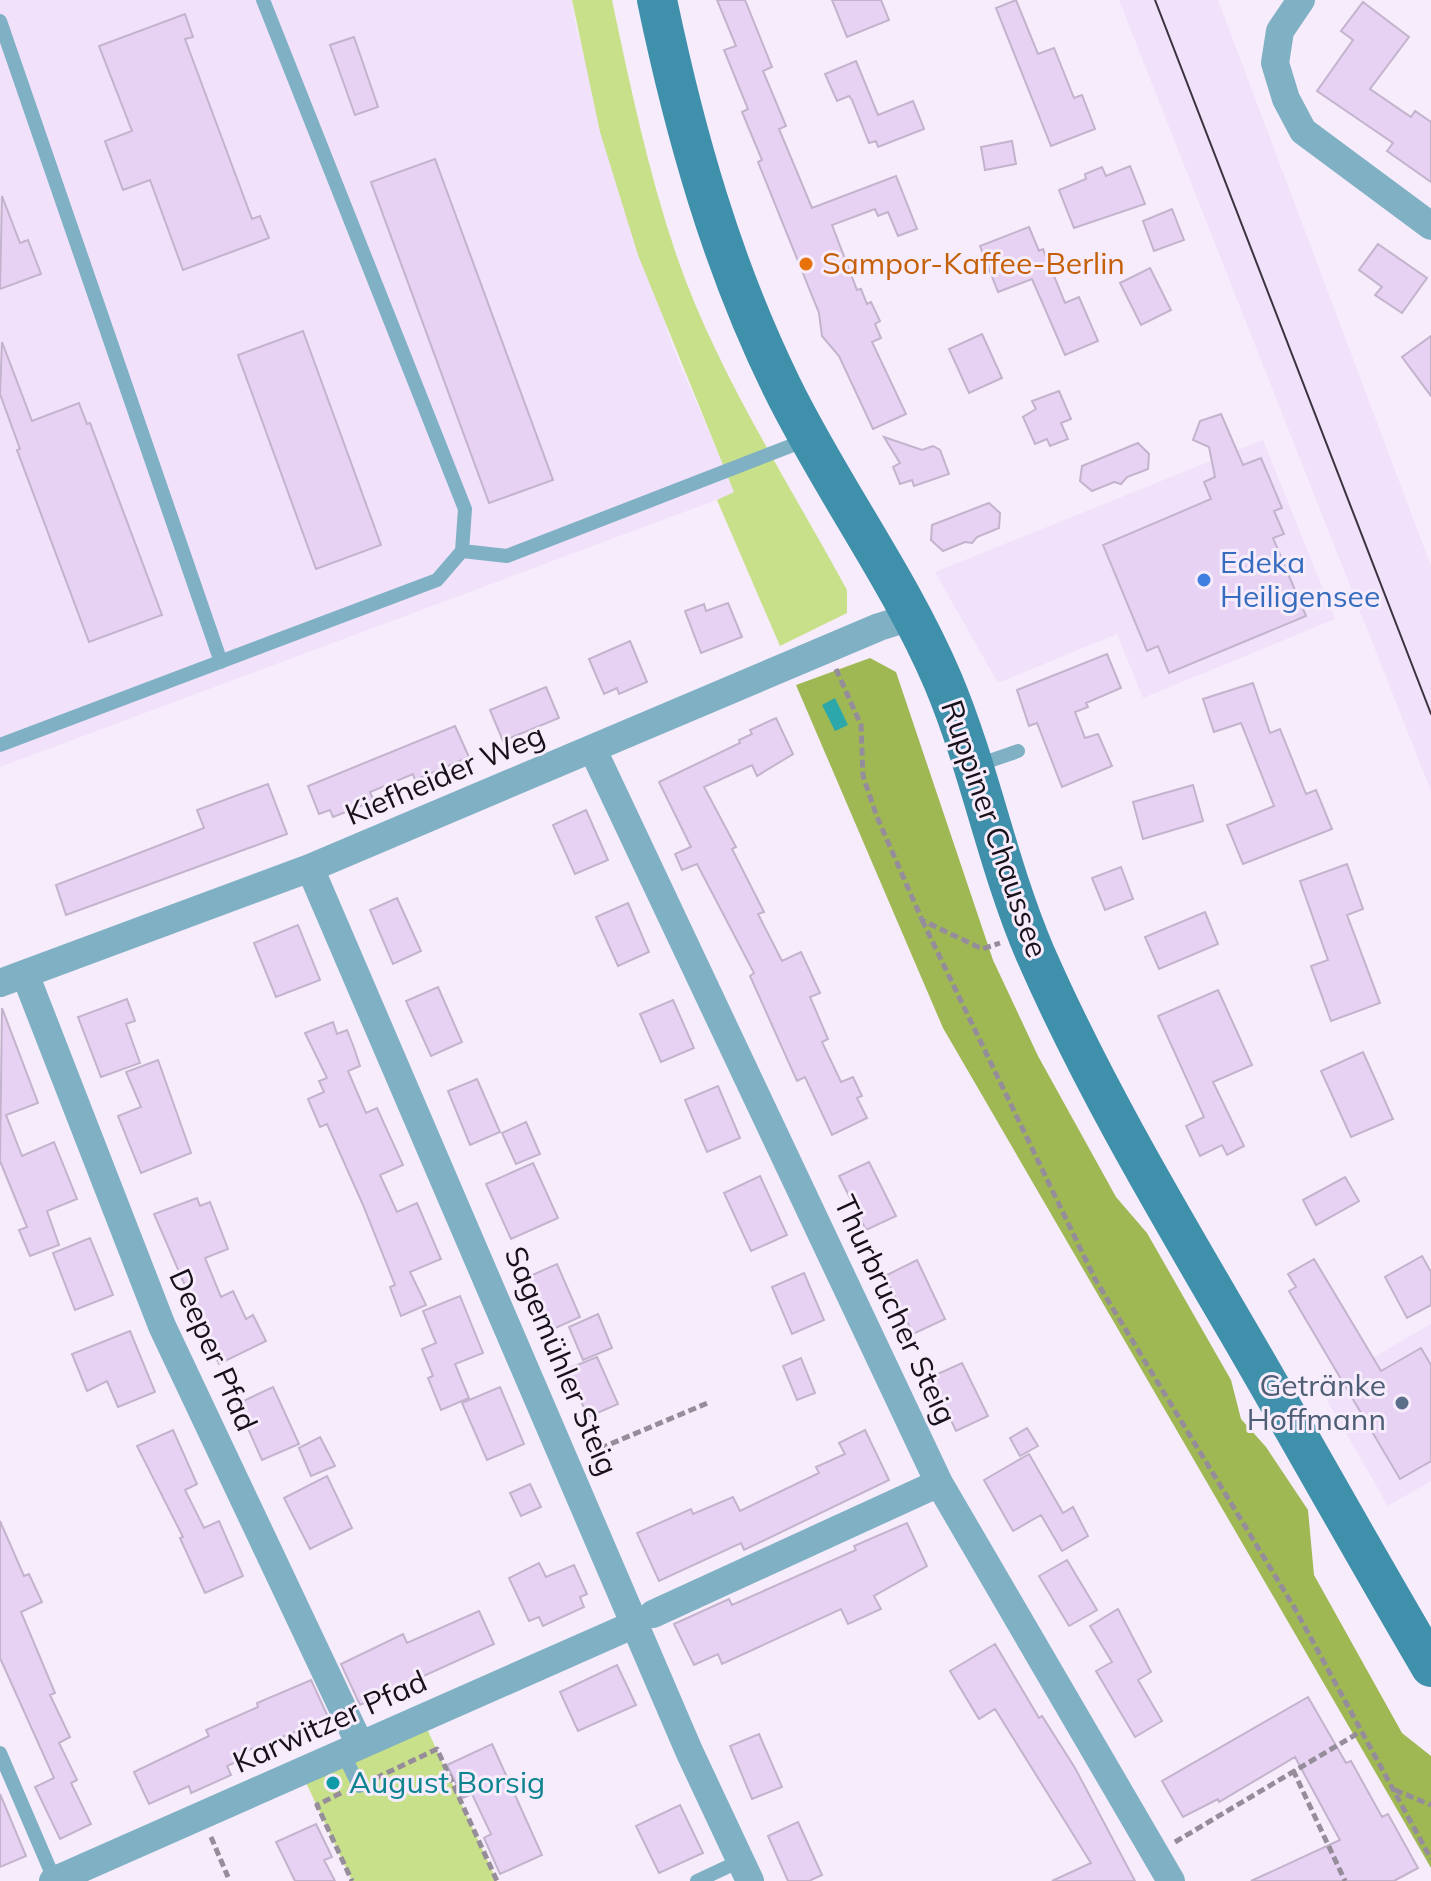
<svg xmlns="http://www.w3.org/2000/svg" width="1431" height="1881" font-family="Mulish,sans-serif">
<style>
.built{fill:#f1e1fb}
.green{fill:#c9e08b}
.forest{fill:#9fb854}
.water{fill:#2da8aa}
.building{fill:#e7d2f4;stroke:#c3b3cc;stroke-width:2}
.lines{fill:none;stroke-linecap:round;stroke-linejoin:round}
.path{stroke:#958d9a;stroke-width:5;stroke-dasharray:8 4;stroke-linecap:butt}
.lane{stroke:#7fb0c3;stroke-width:14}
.street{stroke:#7fb0c3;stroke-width:28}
.secondary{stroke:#3f90ab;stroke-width:40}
.tram{stroke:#3b343e;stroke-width:2}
.food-dot{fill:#e8710a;stroke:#f6ecfc;stroke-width:3}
.shop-dot{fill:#3f7fe0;stroke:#f6ecfc;stroke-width:3}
.service-dot{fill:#5c6f8a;stroke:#f6ecfc;stroke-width:3}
.culture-dot{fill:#0f9aa8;stroke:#f6ecfc;stroke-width:3}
.labels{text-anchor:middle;stroke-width:6;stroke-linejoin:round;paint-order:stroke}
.food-label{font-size:30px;fill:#c56008;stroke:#f6ecfc;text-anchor:start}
.shop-label{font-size:30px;fill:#366cbe;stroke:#f6ecfc;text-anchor:start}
.street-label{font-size:30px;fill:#17111a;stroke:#f6ecfc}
.service-label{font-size:30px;fill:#4e5e75;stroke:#f6ecfc;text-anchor:end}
.culture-label{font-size:30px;fill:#0d838f;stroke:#f6ecfc;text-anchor:start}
</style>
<rect width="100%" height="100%" fill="#f6ecfc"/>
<path class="built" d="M0 0H572L576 28 671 343 735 493 0 767Z
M1119 0H1218L1431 566V791Z
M1263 440 1335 619 1143 698 1117 634 998 683 935 572Z
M1431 1324V1481L1388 1506 1320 1388Z"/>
<path class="green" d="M572 0H612C630 85 648 171 676 254 715 369 789 483 847 590V613L780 646 717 500 734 492 638 255 600 132Z
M422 1718 497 1881H352L301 1772Z"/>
<path class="forest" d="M870 658 896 672 993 960 1038 1056 1116 1197 1147 1233 1231 1380 1241 1419 1266 1447 1308 1510 1314 1575 1402 1733 1431 1756V1868L943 1028 796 685Z"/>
<path class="water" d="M835 698 848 725 835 731 822 705Z"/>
<path class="building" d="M717 0H745L772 67 763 71 786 126 779 129 812 208 896 176 917 229 898 236 888 212 878 216 875 209 832 225 857 290 861 289 867 304 871 302 880 321 875 324 881 338 872 342 906 414 873 429 839 356 822 336 819 313 758 162 762 160 742 112 748 109 724 50 736 46Z
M832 0H881L889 20 847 37Z
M1016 0 1038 54 1054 48 1074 98 1082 95 1095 129 1051 146 996 8Z
M1363 2 1409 37 1370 89 1411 117 1415 111 1431 122V182L1387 151 1393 143 1317 91 1353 40 1341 31Z
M185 14 193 37 185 39 252 219 260 216 269 238 183 270 150 180 123 190 105 141 132 131 99 46Z
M354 37 378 107 355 115 330 45Z
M856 61 878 115 913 101 924 129 878 147 876 141 869 143 852 100 849 96 837 101 825 74Z
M1012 141 1016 164 985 170 981 147Z
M435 159 553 480 489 503 371 182Z
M1130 166 1145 204 1074 228 1059 190 1086 179 1085 174 1102 167 1106 176Z
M2 196 20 243 28 240 41 274 0 289Z
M1172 209 1184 240 1154 251 1143 221Z
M1029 227 1039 251 1043 249 1065 303 1079 297 1098 341 1065 355 1032 279 998 292 980 246Z
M1378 244 1427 278 1402 313 1375 295 1382 287 1359 270Z
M1150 268 1171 310 1141 325 1120 283Z
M303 331 381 545 316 569 238 355Z
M982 334 1002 378 969 393 949 349Z
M1431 336V396L1402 357Z
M2 342 32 421 79 403 87 424 90 423 162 615 89 642 17 450 20 449 0 394Z
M1059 391 1071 419 1061 423 1068 439 1050 446 1047 439 1035 444 1023 417 1036 409 1032 401Z
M1221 414 1243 465 1261 458 1282 508 1274 511 1284 534 1273 538 1306 616 1169 673 1158 646 1147 651 1103 545 1211 499 1204 482 1215 477 1209 447 1193 440 1200 421Z
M884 437 922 450 933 446 940 450 949 474 914 486 912 480 900 484 893 467 900 463Z
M1138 443 1149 454 1148 469 1127 477 1121 484 1114 482 1092 491 1080 481 1082 466Z
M989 503 1000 513 999 528 977 537 972 543 965 542 943 551 931 540 932 525Z
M728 603 742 637 701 653 685 611 704 604 706 611Z
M630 641 647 682 619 694 617 688 604 694 589 659Z
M1107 654 1121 688 1086 703 1088 707 1075 712 1085 738 1098 734 1112 766 1062 787 1037 723 1029 726 1017 690Z
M1253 683 1270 733 1280 729 1306 794 1316 790 1332 829 1243 864 1227 825 1274 806 1241 723 1214 732 1203 699Z
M546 687 559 718 503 741 490 710Z
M776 718 793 754 757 776 752 765 704 787 736 847 732 849 764 912 758 914 782 961 801 952 820 993 810 997 828 1039 822 1042 841 1082 853 1077 862 1096 857 1098 867 1118 832 1135 805 1077 797 1081 750 976 754 973 697 864 682 870 675 854 691 847 659 782 740 743 739 740 752 734 750 730Z
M455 726 469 757 415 780 413 774 370 792 374 801 333 817 330 810 319 814 308 786Z
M268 784 287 834 66 915 56 885 204 828 197 810Z
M1193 785 1203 821 1143 839 1133 802Z
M586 810 608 860 575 874 553 825Z
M1347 864 1363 909 1347 915 1380 1003 1331 1021 1311 966 1328 960 1300 881Z
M1121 867 1133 899 1105 910 1092 878Z
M397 898 421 951 393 964 370 910Z
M628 903 649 952 618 966 596 917Z
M1205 912 1218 944 1159 969 1145 937Z
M298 925 320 980 276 997 254 943Z
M438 987 462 1042 431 1056 406 1001Z
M1218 990 1252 1065 1213 1082 1244 1146 1227 1155 1222 1145 1200 1156 1186 1126 1204 1117 1158 1016Z
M127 999 135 1021 126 1024 140 1063 101 1077 78 1017Z
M673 1000 694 1048 661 1062 640 1014Z
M2 1008 38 1103 6 1115 22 1156 54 1142 77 1199 47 1211 59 1245 30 1256 19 1230 27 1227 0 1161Z
M333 1022 337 1034 347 1030 354 1048 360 1066 348 1071 366 1113 377 1108 403 1165 380 1175 397 1212 417 1203 441 1259 410 1272 426 1305 401 1316 390 1287 395 1285 363 1205 327 1124 320 1127 308 1099 324 1092 319 1081 327 1078 305 1033Z
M1363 1052 1393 1119 1351 1137 1321 1071Z
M158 1060 191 1153 141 1173 118 1116 141 1107 126 1072Z
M477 1079 500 1132 470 1145 448 1091Z
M718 1086 740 1138 707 1152 685 1100Z
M526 1122 540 1154 516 1164 502 1133Z
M869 1162 896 1216 866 1230 839 1176Z
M533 1163 558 1218 511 1239 486 1184Z
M760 1176 787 1235 751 1251 724 1193Z
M1345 1177 1359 1201 1316 1225 1303 1200Z
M197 1198 200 1206 210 1202 228 1249 205 1258 221 1297 233 1291 246 1319 253 1315 266 1341 219 1364 154 1214Z
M90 1238 113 1295 75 1310 53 1253Z
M1422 1256 1431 1272V1305L1407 1318 1385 1277Z
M1314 1259 1381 1371 1421 1348 1431 1365V1461L1400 1479 1289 1291 1296 1287 1288 1274Z
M917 1260 945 1319 913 1334 885 1276Z
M557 1264 580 1317 551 1330 528 1277Z
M804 1273 824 1320 792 1334 772 1287Z
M460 1296 483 1353 455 1364 469 1398 441 1410 428 1378 433 1376 422 1349 436 1343 423 1311Z
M598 1314 612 1348 583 1360 569 1327Z
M130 1331 155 1392 118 1407 107 1381 87 1391 72 1354Z
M597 1357 618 1404 588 1417 567 1369Z
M801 1358 815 1393 797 1400 783 1366Z
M962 1363 988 1416 956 1431 931 1377Z
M273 1387 299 1444 262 1460 237 1404Z
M500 1387 524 1444 487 1460 462 1403Z
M1027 1428 1038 1446 1020 1456 1010 1438Z
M173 1430 197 1484 185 1490 204 1528 219 1521 243 1576 205 1593 180 1538 183 1537 137 1446Z
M865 1430 889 1480 744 1550 741 1543 659 1581 637 1533 691 1509 693 1514 733 1497 740 1511 819 1473 816 1467 845 1454 839 1443Z
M320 1437 335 1466 311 1476 299 1448Z
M1029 1454 1063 1513 1073 1507 1088 1536 1062 1551 1041 1515 1013 1531 984 1480Z
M327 1476 352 1528 310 1549 284 1498Z
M530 1484 541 1507 521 1516 510 1493Z
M0 1521 24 1576 29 1574 42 1602 21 1612 55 1693 50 1695 70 1737 59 1743 77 1780 71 1783 91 1824 60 1839 35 1787 54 1778 0 1658Z
M907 1523 927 1566 874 1596 881 1609 848 1624 841 1609 722 1664 718 1654 694 1665 674 1624 729 1599 732 1605 856 1550 854 1546Z
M1067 1560 1097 1610 1069 1626 1039 1576Z
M539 1563 546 1577 574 1565 587 1594 580 1597 584 1607 543 1626 539 1617 529 1621 509 1578Z
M1118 1609 1151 1672 1138 1680 1162 1721 1135 1737 1096 1671 1112 1662 1090 1626Z
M479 1611 494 1644 360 1705 341 1664 403 1634 407 1643Z
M995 1644 1039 1718 1042 1716 1075 1768 1135 1881H1052L1091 1863 995 1709 979 1719 950 1671Z
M617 1665 636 1705 578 1731 560 1692Z
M311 1680 329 1719 235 1755 238 1761 227 1766 231 1775 191 1793 189 1786 149 1804 134 1772 209 1736 206 1730 258 1707 257 1703Z
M1308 1697 1346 1763 1351 1761 1382 1817 1388 1814 1418 1868 1394 1881H1251L1340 1840 1295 1757 1219 1802 1218 1799 1183 1817 1162 1781Z
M759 1734 782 1787 752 1799 730 1746Z
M492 1744 542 1855 500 1874 484 1838 491 1834 472 1794 463 1798 447 1765Z
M0 1794 26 1856 0 1867Z
M680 1805 703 1853 659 1873 636 1826Z
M798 1822 822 1875 809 1881H788L768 1836Z
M316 1824 332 1857 324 1860 335 1881H295L276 1842Z"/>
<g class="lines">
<path class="path" d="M836 669 861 725 863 776 877 817 922 920 982 949 1000 943
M922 920 1095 1279 1294 1607 1431 1859
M589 1453 710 1402
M1293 1770 1345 1881
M376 1778 437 1749 497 1881
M1395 1790 1431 1805
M341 1793 317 1805 352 1881
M211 1837 228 1877
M1175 1842 1360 1732"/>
<path class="lane" d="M0 21 221 662
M462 551 507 556 806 440
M0 745 437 580 462 551 465 509 263 0
M975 766 1018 751
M0 1753 55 1881
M343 1753 359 1786
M697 1881 742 1860"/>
<path class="street" d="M1301 0 1280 31 1275 63 1286 99 1303 131 1431 226
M593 750 939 1483 1171 1881
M310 868 689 1751 750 1881
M25 974 162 1326 360 1745
M0 983 310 868 879 627 911 617
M653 1614 939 1483
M53 1881 635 1624"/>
<path class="secondary" d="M657 0C685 134 722 265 782 387 831 487 899 578 943 681 980 769 997 864 1035 953 1094 1088 1172 1218 1246 1345 1308 1452 1368 1560 1431 1667"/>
<path class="tram" d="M1155 0 1431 714"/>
</g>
<circle class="food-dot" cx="806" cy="264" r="8"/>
<circle class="shop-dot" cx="1204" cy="580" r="8"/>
<circle class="service-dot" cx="1402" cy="1403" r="8"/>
<circle class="culture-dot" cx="333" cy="1783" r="8"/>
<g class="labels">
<g class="food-label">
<text x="822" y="274">Sampor-Kaffee-Berlin</text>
</g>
<g class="shop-label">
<text x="1220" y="573">Edeka<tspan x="1220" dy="34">Heiligensee</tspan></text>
</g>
<g class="street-label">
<text transform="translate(445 775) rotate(-23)" y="10">Kiefheider Weg</text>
<text transform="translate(994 829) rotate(71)" y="10">Ruppiner Chaussee</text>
<text transform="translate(895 1310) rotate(65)" y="10">Thurbrucher Steig</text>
<text transform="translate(213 1350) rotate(66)" y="10">Deeper Pfad</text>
<text transform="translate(561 1361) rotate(67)" y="10">Sagemühler Steig</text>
<text transform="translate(330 1722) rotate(-24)" y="10">Karwitzer Pfad</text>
</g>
<g class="service-label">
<text x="1386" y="1396">Getränke<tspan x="1386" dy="34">Hoffmann</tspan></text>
</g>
<g class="culture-label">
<text x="349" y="1793">August Borsig</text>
</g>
</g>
</svg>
